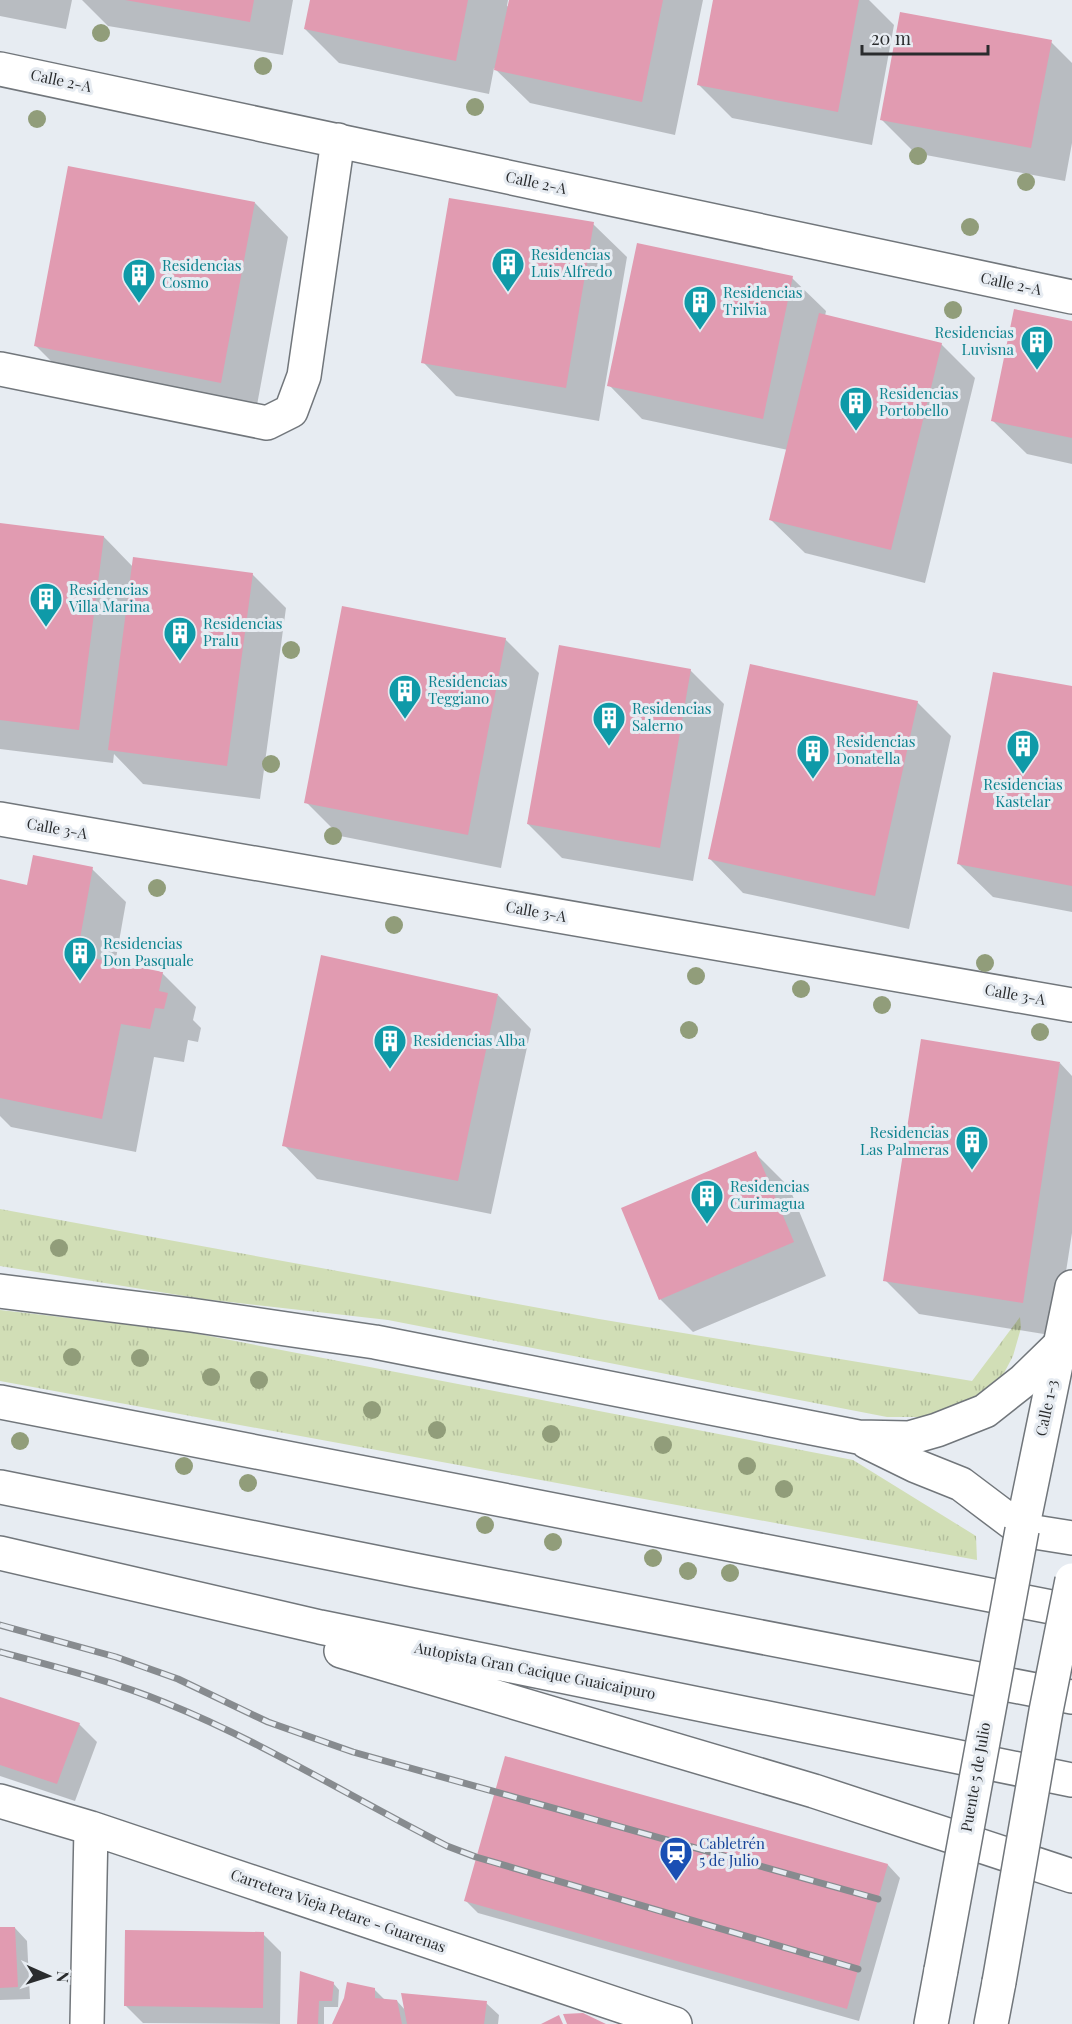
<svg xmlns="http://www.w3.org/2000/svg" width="1072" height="2024" font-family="'Playfair Display',serif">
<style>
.grass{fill:url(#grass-tufts)}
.shadow{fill:#0003}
.building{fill:#e19bb1}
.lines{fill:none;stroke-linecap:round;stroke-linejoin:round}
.minor-casing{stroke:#71767b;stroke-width:36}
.highway-casing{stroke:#71767b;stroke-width:36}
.minor{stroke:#fff;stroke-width:33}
.highway{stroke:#fff;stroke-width:33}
.rail-casing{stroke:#878b8f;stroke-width:7}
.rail{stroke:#e7ecf2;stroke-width:4.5;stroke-dasharray:14;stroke-linecap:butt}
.minor-bridge-casing{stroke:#71767b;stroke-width:36;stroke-linecap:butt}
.minor-bridge{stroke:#fff;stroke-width:33}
.tree{fill:#919d7a}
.labels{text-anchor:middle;stroke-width:6;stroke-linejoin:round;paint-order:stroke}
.street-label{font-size:15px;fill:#2a2c2e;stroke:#e7ecf2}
.culture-label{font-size:15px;fill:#0d838f;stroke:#e7ecf2;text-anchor:start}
.transit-label{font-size:15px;fill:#164399;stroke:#e7ecf2;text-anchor:start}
</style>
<defs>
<pattern id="grass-tufts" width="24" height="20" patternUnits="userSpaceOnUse" patternTransform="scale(1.5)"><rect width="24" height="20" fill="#d1deb6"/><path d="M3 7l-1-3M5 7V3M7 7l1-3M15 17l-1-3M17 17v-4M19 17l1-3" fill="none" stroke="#b4bf9d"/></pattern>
</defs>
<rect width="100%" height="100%" fill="#e7ecf2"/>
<path class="grass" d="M0 1209 599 1319 972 1381 1020 1317 1021 1328 1013 1356 1003 1375 991 1390 974 1402 924 1417H887L388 1320 203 1299 0 1266Z
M0 1310 183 1331 853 1460 976 1536 977 1560 0 1381Z"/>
<path class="shadow" d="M0 0H72L66 29 0 16Z
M82 0H293L283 55 108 26Z
M311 0H508L507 6 509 7 511 0H703L675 135 530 103 494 68 489 94 339 63 305 29Z
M715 0H869L894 25 872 145 732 118 699 85Z
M1051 42 1072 63V143L1065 181 915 153 881 119Z
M255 203 288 237 255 416 69 379 35 345Z
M593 224 627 257 599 421 456 396 423 362Z
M792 278 826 311 825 316 941 344 975 378 925 583 805 553 771 520 788 450 642 419 609 385Z
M1072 323V464L1027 454 993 421Z
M0 524 104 537 133 567 252 574 286 608 260 799 143 784 114 754 113 763 0 749Z
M505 639 539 673 501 868 340 836 306 802Z
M690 670 724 704 693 881 562 858 528 824Z
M1072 688V912L993 897 959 864Z
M917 702 951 736 909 929 743 893 710 859Z
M92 869 126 902 115 964 162 973 196 1007 193 1020 201 1028 198 1042 188 1040 184 1062 154 1057 136 1152 11 1127 0 1116V881L28 886Z
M498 995 531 1029 491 1214 317 1179 284 1145Z
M1060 1063 1072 1076V1233L1056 1336 919 1314 885 1280Z
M755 1153 789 1187 826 1276 693 1332 660 1299Z
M0 1698 79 1724 97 1742 75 1801 0 1776Z
M888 1865 900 1878 859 2021 478 1913 466 1901Z
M15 1928 27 1941 30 1999 0 2000V1929Z
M263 1934 281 1952 280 2024 143 2023 125 2005Z
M333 1983 339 1990 338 2007H324V2024H299Z
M374 1989 386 2001H397L406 2011 486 2003 499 2015 498 2024H334Z"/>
<path class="building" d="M125 0H254L250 22Z
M310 0H468L456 61 304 29Z
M509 0H663L642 102 494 70Z
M713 0H859L838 112 697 85Z
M900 12 1052 40 1031 148 880 120Z
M68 166 255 202 221 383 34 346Z
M449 198 594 222 566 388 421 363Z
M637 243 793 276 763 419 607 386Z
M1014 309 1072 321V438L991 421Z
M819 313 942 343 891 550 769 520Z
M0 523 104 536 79 730 0 720Z
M133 557 253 573 227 766 108 750Z
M342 606 506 638 468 835 304 803Z
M559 645 691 669 660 848 527 824Z
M750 664 918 701 875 896 708 859Z
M993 672 1072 686V886L957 864Z
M33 855 93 867 77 955 163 972 159 991 168 993 164 1009 155 1008 150 1029 121 1024 102 1119 0 1098V879L27 885Z
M321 955 498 994 458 1181 282 1146Z
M921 1039 1060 1062 1023 1303 883 1281Z
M756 1151 794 1242 659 1300 621 1208Z
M0 1697 80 1723 57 1784 0 1765Z
M505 1756 888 1864 847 2009 464 1901Z
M0 1927H15L18 1987 0 1988Z
M125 1930 264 1932 263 2008 124 2006Z
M300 1971 334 1982 332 2001H319L318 2024H297Z
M347 1982 375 1988V1998L397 2000 402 2024H332L344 1998Z
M401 1993 487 2001 484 2024H407Z
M583 2013 606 2024H567L563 2014Z
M559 2015 563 2024H541Z"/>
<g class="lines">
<g class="minor-casing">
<path id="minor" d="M0 69 1072 297
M0 369 267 423 291 411 304 376 338 140
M0 819 1072 1005
M1022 1530 1072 1287
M0 1801 91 1828 675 2024
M87 2024 91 1828
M931 2024 941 1970
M991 2024 999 1982"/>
</g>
<g class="highway-casing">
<path id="highway" d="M0 1291 191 1315 375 1342 858 1437 909 1438 937 1430 985 1411 1023 1381 1061 1344
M0 1402 1072 1611
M867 1442 916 1466 961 1484 1022 1530 1072 1538
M0 1487 419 1571 1072 1697
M0 1553 320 1627 1072 1780
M341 1651 814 1791 1072 1876"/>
</g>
<use href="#minor" class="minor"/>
<use href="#highway" class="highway"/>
<g class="rail-casing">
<path id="rail" d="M0 1625 116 1657 178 1679 268 1722 353 1752 878 1899
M0 1652C56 1667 112 1681 166 1703 263 1742 354 1799 447 1846L476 1857 858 1969"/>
</g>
<use href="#rail" class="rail"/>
<g class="minor-bridge-casing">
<path id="minor-bridge" d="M941 1970 1022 1530
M999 1982 1046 1711 1072 1580"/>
</g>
<use href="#minor-bridge" class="minor-bridge"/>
</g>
<g class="tree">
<circle cx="101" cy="33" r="9"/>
<circle cx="263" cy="66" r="9"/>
<circle cx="475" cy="107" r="9"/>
<circle cx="37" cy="119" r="9"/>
<circle cx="918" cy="156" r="9"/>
<circle cx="1026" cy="182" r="9"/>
<circle cx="970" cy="227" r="9"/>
<circle cx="953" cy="310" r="9"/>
<circle cx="291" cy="650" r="9"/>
<circle cx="271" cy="764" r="9"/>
<circle cx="333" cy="836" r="9"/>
<circle cx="157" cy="888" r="9"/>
<circle cx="394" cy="925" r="9"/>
<circle cx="985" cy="963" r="9"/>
<circle cx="696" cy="976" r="9"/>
<circle cx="801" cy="989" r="9"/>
<circle cx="882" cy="1005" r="9"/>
<circle cx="689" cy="1030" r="9"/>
<circle cx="1040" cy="1032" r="9"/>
<circle cx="59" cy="1248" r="9"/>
<circle cx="72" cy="1357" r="9"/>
<circle cx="140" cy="1358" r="9"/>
<circle cx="211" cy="1377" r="9"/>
<circle cx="259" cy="1380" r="9"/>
<circle cx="372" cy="1410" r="9"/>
<circle cx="437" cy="1430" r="9"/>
<circle cx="551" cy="1434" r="9"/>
<circle cx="20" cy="1441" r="9"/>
<circle cx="663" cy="1445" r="9"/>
<circle cx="184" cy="1466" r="9"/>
<circle cx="747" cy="1466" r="9"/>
<circle cx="248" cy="1483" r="9"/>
<circle cx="784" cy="1489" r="9"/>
<circle cx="485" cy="1525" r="9"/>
<circle cx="553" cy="1542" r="9"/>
<circle cx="653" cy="1558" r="9"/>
<circle cx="688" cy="1571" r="9"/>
<circle cx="730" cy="1573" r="9"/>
</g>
<defs>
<g id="building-pin" transform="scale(1.725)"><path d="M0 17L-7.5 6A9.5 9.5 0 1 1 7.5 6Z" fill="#0f9aa8" stroke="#e7ecf2"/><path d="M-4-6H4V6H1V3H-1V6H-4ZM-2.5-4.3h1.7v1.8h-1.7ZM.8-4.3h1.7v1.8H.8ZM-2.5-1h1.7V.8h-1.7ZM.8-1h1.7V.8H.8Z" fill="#fff"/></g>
<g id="station-pin" transform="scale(1.725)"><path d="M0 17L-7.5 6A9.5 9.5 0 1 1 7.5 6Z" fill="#1a4fb4" stroke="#e7ecf2"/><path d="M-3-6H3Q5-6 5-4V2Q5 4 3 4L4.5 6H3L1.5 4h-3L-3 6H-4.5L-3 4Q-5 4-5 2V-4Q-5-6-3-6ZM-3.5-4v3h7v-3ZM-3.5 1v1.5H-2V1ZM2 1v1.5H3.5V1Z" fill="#fff"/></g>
</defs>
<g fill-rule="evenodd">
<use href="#building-pin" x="508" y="264"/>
<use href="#building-pin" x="139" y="275"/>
<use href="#building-pin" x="700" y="302"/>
<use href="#building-pin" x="1037" y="342"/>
<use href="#building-pin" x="856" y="403"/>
<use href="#building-pin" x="46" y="599"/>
<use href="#building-pin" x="180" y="633"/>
<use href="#building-pin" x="405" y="691"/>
<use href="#building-pin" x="609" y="718"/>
<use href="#building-pin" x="1023" y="746"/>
<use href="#building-pin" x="813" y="751"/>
<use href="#building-pin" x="80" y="953"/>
<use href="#building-pin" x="390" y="1041"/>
<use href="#building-pin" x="972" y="1142"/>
<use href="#building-pin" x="707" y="1196"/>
<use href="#station-pin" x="676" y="1853"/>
</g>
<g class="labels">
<g class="street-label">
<text transform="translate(61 81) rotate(12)" y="5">Calle 2-A</text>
<text transform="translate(536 183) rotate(12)" y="5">Calle 2-A</text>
<text transform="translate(1011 284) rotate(12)" y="5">Calle 2-A</text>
<text transform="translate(57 829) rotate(10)" y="5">Calle 3-A</text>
<text transform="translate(536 912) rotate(10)" y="5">Calle 3-A</text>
<text transform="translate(1015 995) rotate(10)" y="5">Calle 3-A</text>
<text transform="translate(1047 1408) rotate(-78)" y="5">Calle 1-3</text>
<text transform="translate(535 1671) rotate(11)" y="5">Autopista Gran Cacique Guaicaipuro</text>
<text transform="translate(976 1777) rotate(-80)" y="5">Puente 5 de Julio</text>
<text transform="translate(338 1911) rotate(19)" y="5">Carretera Vieja Petare - Guarenas</text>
</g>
<g class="culture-label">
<text x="531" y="260">Residencias<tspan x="531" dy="17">Luis Alfredo</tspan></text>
<text x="162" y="271">Residencias<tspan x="162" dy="17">Cosmo</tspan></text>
<text x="723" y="298">Residencias<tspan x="723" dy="17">Trilvia</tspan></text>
<text x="1014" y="338" text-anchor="end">Residencias<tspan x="1014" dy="17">Luvisna</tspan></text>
<text x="879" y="399">Residencias<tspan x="879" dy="17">Portobello</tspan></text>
<text x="69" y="595">Residencias<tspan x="69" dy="17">Villa Marina</tspan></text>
<text x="203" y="629">Residencias<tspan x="203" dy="17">Pralu</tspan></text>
<text x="428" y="687">Residencias<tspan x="428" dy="17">Teggiano</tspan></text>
<text x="632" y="714">Residencias<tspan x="632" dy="17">Salerno</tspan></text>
<text x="836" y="747">Residencias<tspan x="836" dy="17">Donatella</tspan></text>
<text x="1023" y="790" text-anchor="middle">Residencias<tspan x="1023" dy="17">Kastelar</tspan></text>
<text x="103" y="949">Residencias<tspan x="103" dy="17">Don Pasquale</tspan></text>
<text x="413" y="1046">Residencias Alba</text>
<text x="949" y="1138" text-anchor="end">Residencias<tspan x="949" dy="17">Las Palmeras</tspan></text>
<text x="730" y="1192">Residencias<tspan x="730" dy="17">Curimagua</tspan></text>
</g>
<g class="transit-label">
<text x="699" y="1849">Cabletrén<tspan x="699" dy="17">5 de Julio</tspan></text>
</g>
</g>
<g transform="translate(48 1976) rotate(93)" stroke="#e7ecf2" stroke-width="4.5" paint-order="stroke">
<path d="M0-4.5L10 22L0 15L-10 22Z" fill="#2a2c2e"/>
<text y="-9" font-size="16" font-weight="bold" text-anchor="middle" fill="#2a2c2e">N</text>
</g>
<path d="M862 45v9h126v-9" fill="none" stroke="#2a2c2e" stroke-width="3"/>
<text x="871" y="45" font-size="18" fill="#2a2c2e" stroke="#e7ecf2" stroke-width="4.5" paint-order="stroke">20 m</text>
</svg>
